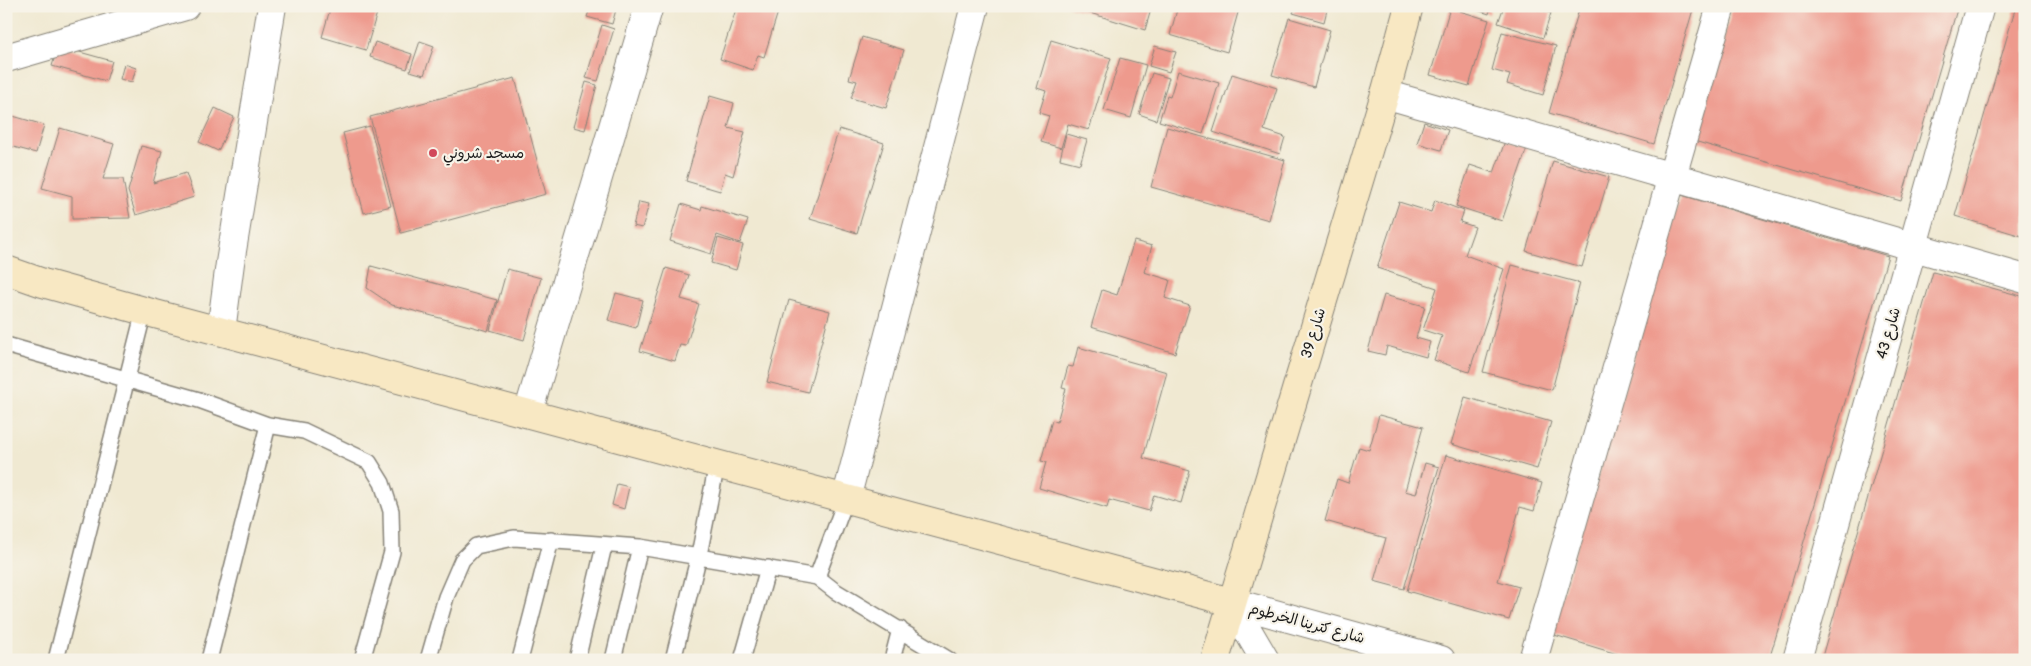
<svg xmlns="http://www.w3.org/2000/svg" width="2031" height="666" font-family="Pangolin,'Playpen Sans Arabic',sans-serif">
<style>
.building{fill:#ee9a8d}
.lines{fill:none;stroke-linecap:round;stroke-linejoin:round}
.lane-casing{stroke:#868277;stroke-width:18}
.street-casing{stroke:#868277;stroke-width:30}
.secondary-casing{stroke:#868277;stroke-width:30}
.lane{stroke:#fff;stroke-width:15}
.street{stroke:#fff;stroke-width:28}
.secondary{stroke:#f8e8c3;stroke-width:28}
.poi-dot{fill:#d1495b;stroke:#f7f3e8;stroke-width:2}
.labels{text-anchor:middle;stroke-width:4.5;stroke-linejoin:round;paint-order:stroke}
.poi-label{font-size:15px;fill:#1c1c1c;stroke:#f7f3e8;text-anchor:start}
.street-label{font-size:15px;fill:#1c1c1c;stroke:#f7f3e8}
</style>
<rect width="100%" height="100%" fill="#f7f3e8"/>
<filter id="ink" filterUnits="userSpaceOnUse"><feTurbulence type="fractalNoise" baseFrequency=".02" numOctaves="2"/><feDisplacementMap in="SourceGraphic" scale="10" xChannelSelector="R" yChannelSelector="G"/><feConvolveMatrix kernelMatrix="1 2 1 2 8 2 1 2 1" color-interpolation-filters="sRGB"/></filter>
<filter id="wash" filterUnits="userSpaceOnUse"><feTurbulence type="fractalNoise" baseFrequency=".0096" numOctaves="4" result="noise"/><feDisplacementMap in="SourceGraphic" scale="20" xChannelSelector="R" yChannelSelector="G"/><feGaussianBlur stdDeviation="1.12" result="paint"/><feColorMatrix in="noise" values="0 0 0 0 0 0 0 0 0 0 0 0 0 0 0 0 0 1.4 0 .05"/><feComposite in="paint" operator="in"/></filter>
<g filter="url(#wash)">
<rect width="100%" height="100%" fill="#f0e9d2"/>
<g id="blocks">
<path class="building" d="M331 6H379L366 50 322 37Z
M591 6H617L612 24 587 17Z
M737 6H761L778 12 764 57 758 55 753 70 720 59Z
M1067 6H1152L1145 30Z
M1178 6H1231L1239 9 1227 52 1170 35Z
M1296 6H1328L1324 22 1293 13Z
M1464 6H1491L1489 14Z
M1504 6H1529L1551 13 1543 38 1498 23Z
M1580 6H1694L1654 144 1549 113Z
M1733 6H1958L1901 201 1694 141Z
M2016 6H2025V237L1955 216Z
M1450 8 1489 20 1469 86 1430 75Z
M1289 18 1330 30 1314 87 1272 75Z
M602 25 614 29 598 81 586 78Z
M1502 32 1556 46 1543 95 1507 84 1510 75 1492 70Z
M862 37 904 50 886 108 851 98 857 81 849 79Z
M1051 40 1111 58 1089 130 1068 124 1061 148 1041 142 1049 116 1039 113 1046 91 1037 88Z
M420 41 434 46 424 75 410 71Z
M375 42 412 54 407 69 370 57Z
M58 46 112 61 106 81 52 66Z
M1155 46 1176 52 1169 72 1149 66Z
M1120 58 1146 65 1131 118 1104 110Z
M124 64 136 68 132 82 120 79Z
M1178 71 1219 83 1203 134 1159 121 1167 96 1170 97Z
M1152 73 1169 78 1156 120 1139 114Z
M1232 74 1277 88 1264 130 1285 137 1280 154 1213 132Z
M515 78 546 194 401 233 370 117Z
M586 82 597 85 585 130 573 127Z
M710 96 734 103 728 128 745 132 733 176 725 173 720 191 686 181Z
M215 108 234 117 218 151 199 142Z
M6 114 44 125 36 153 6 145Z
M1424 122 1448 130 1441 150 1417 143Z
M370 126 391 206 364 213 343 133Z
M1167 127 1285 160 1269 220 1151 187Z
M60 128 114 144 103 179H123L130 218 72 219V196L42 188Z
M839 129 884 143 857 233 810 219Z
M1066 134 1087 140 1080 164 1060 159Z
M1505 141 1527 148 1502 221 1456 206 1470 165 1494 173Z
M141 146 162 151 153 183 186 173 194 197 136 215 128 191Z
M1553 161 1609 177 1582 267 1526 251Z
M1681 195 1888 256 1769 660H1637L1551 634Z
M1435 200 1464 211 1460 222 1475 227 1465 255 1504 269 1469 372 1434 360 1442 336 1423 330 1437 288 1377 268 1399 202 1431 212Z
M639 202 649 204 642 228 633 226Z
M681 204 701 210 702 206 748 220 740 243 717 235 711 254 670 241Z
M718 238 743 245 736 270 711 263Z
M1134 241 1152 246 1144 272 1170 280 1165 298 1190 306 1175 353 1091 327 1102 290 1117 295Z
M1512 265 1580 283 1552 390 1483 372Z
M371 266 497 300 488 331 392 305 367 288Z
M666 268 689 275 681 299 699 304 686 346 680 345 675 361 640 351Z
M507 269 541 278 524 340 490 330Z
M1933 272 2025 297V660H1821Z
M616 293 643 300 636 328 608 320Z
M1384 295 1425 306 1416 338 1430 342 1426 357 1387 346 1385 355 1368 351Z
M789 300 830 311 808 392 767 382Z
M1078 347 1167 372 1143 458 1190 471 1181 503 1154 495 1149 511 1109 500 1107 508 1039 488 1046 462 1041 461 1052 420 1057 422 1066 389 1062 388 1068 366 1073 367Z
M1465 397 1551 422 1537 469 1451 444Z
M1379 415 1423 427 1405 491 1416 494 1425 463 1439 467 1404 589 1374 581 1386 538 1325 521 1337 479 1348 483 1359 447 1369 450Z
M1446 455 1542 483 1534 511 1520 507 1498 581 1519 587 1509 620 1407 591Z
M617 484 629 487 624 509 612 505Z"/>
</g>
</g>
<g filter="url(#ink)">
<use href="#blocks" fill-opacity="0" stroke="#868277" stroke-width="1"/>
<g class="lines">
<g class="lane-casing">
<path id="lane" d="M6 345 199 400 268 425 304 431 369 462 382 483 391 511 392 552 362 660
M817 577 846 499
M56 660 144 311
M209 660 268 425
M428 660 446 597 462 560 476 546 514 538 640 547 817 577 835 591 949 660
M520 660 551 540
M577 660 604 546
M613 660 640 547
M673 660 699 555 717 464
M742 660 768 568
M892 660 900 629"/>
</g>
<g class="street-casing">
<path id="street" d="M6 58 185 6
M1385 94 2025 279
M221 331 230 263 272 6
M528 413 649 6
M846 499 975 6
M1231 602 1441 660
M1231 602 1265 660
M1533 660 1721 6
M1797 660 1980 6"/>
</g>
<g class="secondary-casing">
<path id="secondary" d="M6 270 43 283 144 311 1231 602
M1215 660 1385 94 1409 6"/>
</g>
<use href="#lane" class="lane"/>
<use href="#street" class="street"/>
<use href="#secondary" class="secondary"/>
</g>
</g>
<circle class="poi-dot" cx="433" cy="153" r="5"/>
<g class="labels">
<g class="poi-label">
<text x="443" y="158">مسجد شروني</text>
</g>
<g class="street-label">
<text transform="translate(1313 333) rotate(-73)" y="5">شارع 39</text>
<text transform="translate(1888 333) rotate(-74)" y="5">شارع 43</text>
<text transform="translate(1307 623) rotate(15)" y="5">شارع كترينا الخرطوم</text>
</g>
</g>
<rect width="2031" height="666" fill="none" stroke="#f7f3e8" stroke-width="25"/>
</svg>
